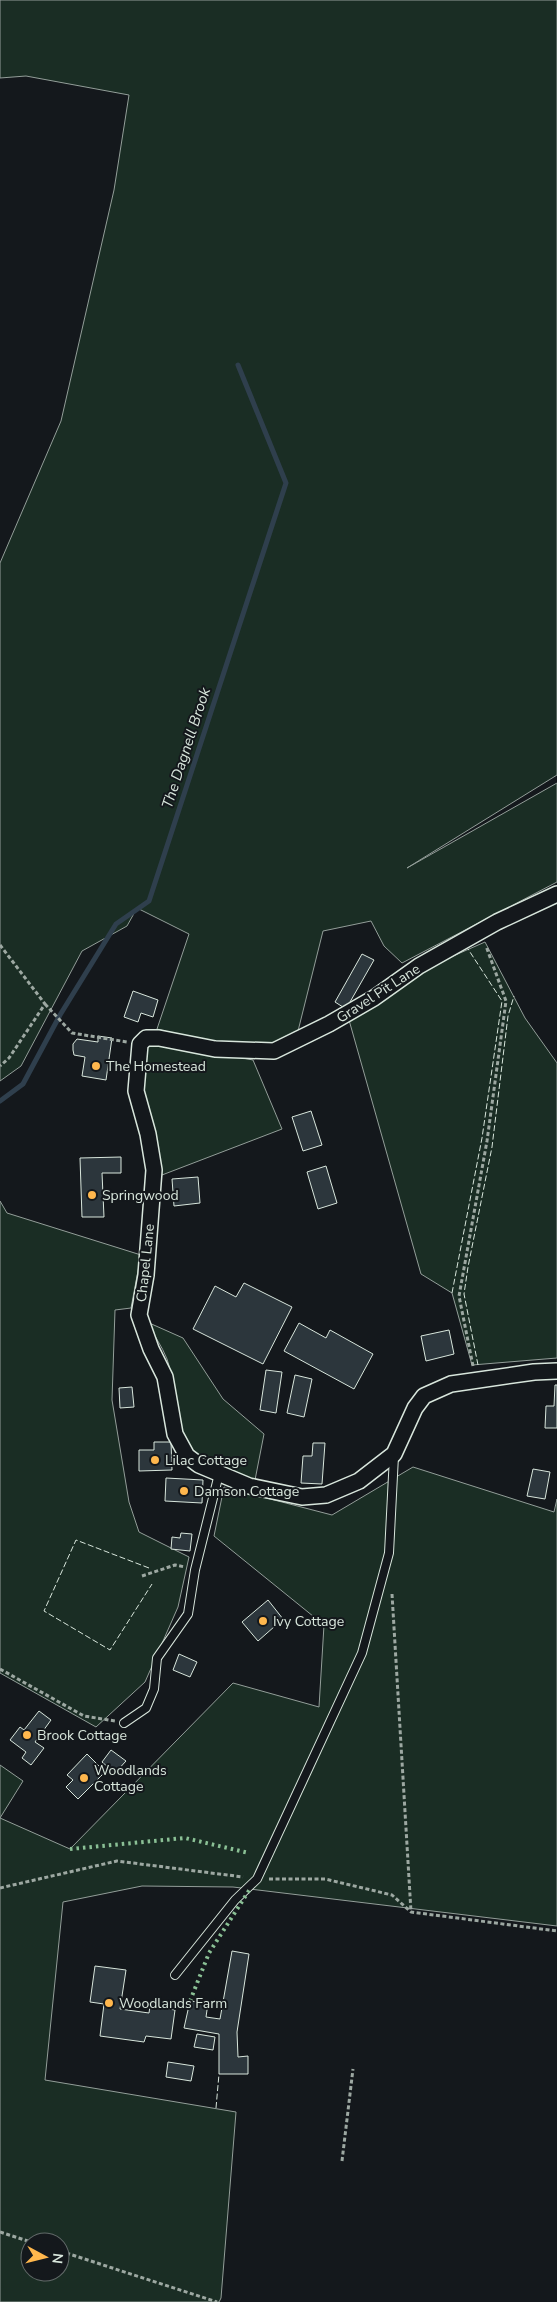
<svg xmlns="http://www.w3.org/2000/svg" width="557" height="2302" font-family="'Nunito Sans',sans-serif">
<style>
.green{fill:#1a2d24;stroke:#939e99;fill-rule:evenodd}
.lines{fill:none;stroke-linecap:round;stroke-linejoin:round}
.stream{stroke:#2f3f4d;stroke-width:5}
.building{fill:#2c363c;stroke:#d8e6dc}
.lane-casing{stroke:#d8e6dc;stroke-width:10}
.street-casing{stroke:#d8e6dc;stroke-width:18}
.path{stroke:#9da8a2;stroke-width:3;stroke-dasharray:4 2.5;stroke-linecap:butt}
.lane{stroke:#14181c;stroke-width:8}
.street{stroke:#14181c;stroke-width:15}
.hedge{stroke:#8ac095;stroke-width:4;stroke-dasharray:2.5 4;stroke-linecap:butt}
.fence{stroke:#d8e6dc;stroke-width:1;stroke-dasharray:6 2.5;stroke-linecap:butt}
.poi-dot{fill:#ffb74d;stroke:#14181c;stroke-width:2}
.labels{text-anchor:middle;stroke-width:4;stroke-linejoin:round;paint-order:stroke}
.street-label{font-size:14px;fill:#d8e6dc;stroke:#14181c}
.poi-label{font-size:14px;fill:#d8e6dc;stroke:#14181c;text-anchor:start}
.water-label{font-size:15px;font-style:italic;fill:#d8e6dc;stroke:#14181c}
</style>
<rect width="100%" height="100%" fill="#14181c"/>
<path class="green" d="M0 0H557V775L407 868 557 783V882L402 963 384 946 371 921 323 931 297 1035C283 1040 268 1046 252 1046 220 1046 188 1037 157 1029L189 934 137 908 127 926 82 951 21 1066 0 1081V563L61 421 114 190 129 95 26 76 0 78Z
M485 942 525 1018 557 1063V1358L472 1365 452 1293 421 1274 349 1020 435 964Z
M158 1042 253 1060 282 1129 162 1175 142 1094 144 1051 149 1045Z
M0 1201 7 1213 141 1255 131 1308 115 1310 112 1400 129 1502 139 1532 189 1557 178 1607 145 1682 96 1727 0 1673Z
M147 1322 183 1338 223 1399 264 1434 255 1480C234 1474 212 1470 195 1457 172 1439 176 1384 167 1359 162 1346 153 1334 147 1322Z
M413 1467 554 1512 557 1499V1926L233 1887 142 1886 63 1902 45 2080 236 2112 221 2298 219 2302H0V1765L23 1781 0 1818 70 1849 233 1683 319 1707 324 1625 214 1536 224 1487 332 1515ZM30 2242H60V2272H30Z"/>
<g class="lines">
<path class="stream" d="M0 1101 23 1084 60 1015 116 924 149 901 286 483 238 365"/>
</g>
<path class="building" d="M362 954 374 960 346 1009 335 1002Z
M133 991 158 1000 153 1017 141 1013 138 1022 124 1017Z
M98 1036 112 1038 106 1080 82 1076 85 1057 74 1055 73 1050V1044L77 1039 98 1042Z
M311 1111 322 1145 303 1151 292 1117Z
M121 1157V1173H102L104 1217H82L80 1158Z
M326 1166 337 1203 318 1209 307 1172Z
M198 1177 200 1203 174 1206 172 1179Z
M244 1283 292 1307 263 1364 193 1329 215 1286 236 1297Z
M299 1323 326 1338 330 1330 373 1354 354 1389 284 1351Z
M449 1330 454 1354 426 1361 421 1336Z
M266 1370 282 1372 276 1413 260 1410Z
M295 1375 312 1379 304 1417 287 1413Z
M555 1385H557V1428H545L546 1406H554Z
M132 1387 134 1407 120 1408 119 1388Z
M154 1442H171L172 1470 139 1471V1450H154Z
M313 1443H325L322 1484 301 1483 303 1456H312Z
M533 1469 550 1472 545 1499 527 1496Z
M166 1478 203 1480 202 1503 165 1501Z
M181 1533 192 1534 190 1551 171 1549 172 1537 180 1538Z
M268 1600 283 1619 258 1641 242 1622Z
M179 1654 197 1662 190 1677 173 1670Z
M39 1711 51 1720 35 1742 44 1748 31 1765 22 1758 26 1752 10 1740 20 1727 24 1730Z
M111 1750 126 1761 115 1773 102 1762Z
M87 1754 105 1772 78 1799 66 1787 73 1780 67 1775Z
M232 1951 249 1954 237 2032 238 2057 248 2056V2074H219V2034L184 2028 190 2001 208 2003 206 2017 220 2019Z
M95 1966 126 1970 120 2009 149 2013 150 2006 175 2010 171 2039 146 2036 144 2042 100 2036 104 2004 90 2002Z
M197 2034 215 2037 213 2050 194 2047Z
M168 2062 194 2066 191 2081 166 2077Z"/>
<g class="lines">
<g class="lane-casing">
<path id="lane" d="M124 1723 146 1708 154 1689 157 1658 188 1614 195 1570 219 1474
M175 1975 235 1900 257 1879 362 1653 389 1553 394 1456"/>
</g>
<g class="street-casing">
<path id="street" d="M557 894 497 922 419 966 374 998 329 1024 274 1051 215 1049 159 1038H146L140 1044 136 1091 148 1134 154 1170 146 1275 139 1315 151 1349 165 1377 175 1434 187 1456 199 1465 249 1486 302 1497 326 1495 359 1481 394 1454 415 1408 424 1396 451 1384 534 1372 557 1371"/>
</g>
<path class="path" d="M0 945 45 1004 9 1058 0 1066
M45 1004 72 1033 127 1042
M473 1366 459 1296 487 1141 506 1001 486 946
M142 1576 175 1565 185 1567
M392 1594 411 1912
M0 1669 84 1716 115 1721
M269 1879H325L392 1895 411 1912 557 1931
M0 1888 117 1861 243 1877
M342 2161 353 2069
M0 2232 31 2242
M60 2251 217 2302"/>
<use href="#lane" class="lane"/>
<use href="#street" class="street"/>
<path class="hedge" d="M70 1849 185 1838 249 1853
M190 2001 209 1953 250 1889"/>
<path class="fence" d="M452 1293 482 1138 502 1001 468 949
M478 1365 464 1294 468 1267 492 1147 508 1016 514 996
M149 1568 76 1540 44 1611 110 1650 152 1584
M216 2108 219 2074"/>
</g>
<g class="poi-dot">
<circle cx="96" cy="1066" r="5"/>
<circle cx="92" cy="1195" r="5"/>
<circle cx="155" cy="1460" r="5"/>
<circle cx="184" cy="1491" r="5"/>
<circle cx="263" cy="1621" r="5"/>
<circle cx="27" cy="1735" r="5"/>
<circle cx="84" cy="1778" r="5"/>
<circle cx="109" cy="2003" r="5"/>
</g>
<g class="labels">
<g class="street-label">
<text transform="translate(378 993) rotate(-33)" y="5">Gravel Pit Lane</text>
<text transform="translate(145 1263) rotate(-84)" y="5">Chapel Lane</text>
</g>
<g class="poi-label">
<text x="106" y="1071">The Homestead</text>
<text x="102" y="1200">Springwood</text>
<text x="165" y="1465">Lilac Cottage</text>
<text x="194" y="1496">Damson Cottage</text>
<text x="273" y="1626">Ivy Cottage</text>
<text x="37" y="1740">Brook Cottage</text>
<text x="94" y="1775">Woodlands<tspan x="94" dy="16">Cottage</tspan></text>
<text x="119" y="2008">Woodlands Farm</text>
</g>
<g class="water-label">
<text transform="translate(186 748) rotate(-72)" y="5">The Dagnell Brook</text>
</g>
</g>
<g transform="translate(45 2257) rotate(97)"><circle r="24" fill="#14181c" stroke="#626a69"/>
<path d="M0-4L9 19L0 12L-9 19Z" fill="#ffb74d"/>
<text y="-8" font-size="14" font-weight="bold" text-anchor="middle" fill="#d8e6dc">N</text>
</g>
</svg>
